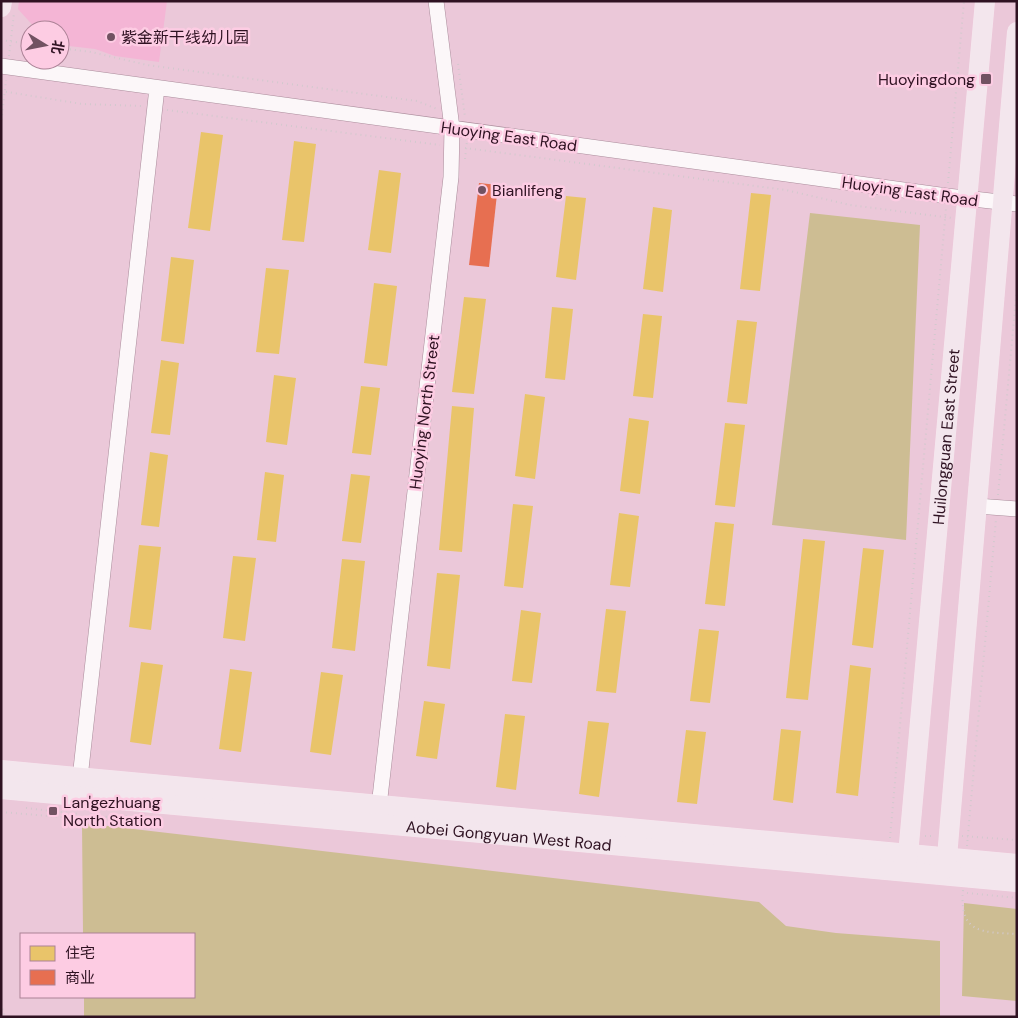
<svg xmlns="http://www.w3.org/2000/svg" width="1018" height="1018" font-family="'DM Sans','Noto Sans SC',sans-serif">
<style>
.built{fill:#f4b5d5}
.green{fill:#cdbd93}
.homes{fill:#e9c46a}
.shops{fill:#e76f51}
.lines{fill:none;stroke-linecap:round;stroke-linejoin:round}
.minor-casing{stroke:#aa8c9b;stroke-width:16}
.major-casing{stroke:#f6e6ee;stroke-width:20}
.path{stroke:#d3c9ce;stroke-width:2;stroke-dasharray:1 4;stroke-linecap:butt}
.minor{stroke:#fcf7f9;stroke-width:15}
.major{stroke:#f3e6ed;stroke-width:19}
.poi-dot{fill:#715262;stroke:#fdcce3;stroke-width:2}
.labels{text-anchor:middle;stroke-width:5;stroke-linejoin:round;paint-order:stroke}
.poi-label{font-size:16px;fill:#2f1222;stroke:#fdcce3;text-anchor:start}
.street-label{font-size:16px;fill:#2f1222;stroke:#fdcce3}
</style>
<rect width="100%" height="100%" fill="#ebc8d9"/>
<path class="built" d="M19 1H167L159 62 115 56 95 49 60 45V30H37L18 9Z"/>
<path class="green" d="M810 213 920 225 906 540 772 525Z
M82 823 759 902 786 926 836 933 940 941V1017H84V997H194V934H83Z
M964 903 1017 909V1001L962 996Z"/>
<path class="homes" d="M201 132 223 135 210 231 188 228Z
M294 141 316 144 304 242 282 240Z
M379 170 401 173 391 253 368 250Z
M751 193 771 195 760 291 740 289Z
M566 196 586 198 576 280 556 277Z
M653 207 672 210 663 292 643 289Z
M171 257 194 260 184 344 161 341Z
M266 268 289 270 279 354 256 352Z
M374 283 397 286 387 366 364 363Z
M464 297 486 299 474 394 452 392Z
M552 307 573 309 565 380 545 378Z
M643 314 662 316 653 398 633 396Z
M737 320 757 322 747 404 727 402Z
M161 360 179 363 170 435 151 433Z
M274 375 296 378 287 445 266 442Z
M361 386 380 388 371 455 352 453Z
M525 394 545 397 535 479 515 476Z
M452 406 474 408 462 552 439 550Z
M629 418 649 421 640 494 620 491Z
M725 423 745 425 735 507 715 505Z
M150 452 168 455 159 527 141 525Z
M265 472 284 475 276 542 257 540Z
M351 474 370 476 361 543 342 541Z
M513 504 533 506 523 588 504 586Z
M619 513 639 516 630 587 610 585Z
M715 522 734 524 725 606 705 604Z
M803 539 825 541 808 700 786 698Z
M139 545 161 547 151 630 129 627Z
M863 548 884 550 873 648 852 645Z
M233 556 256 558 245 641 223 638Z
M342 559 365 561 355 651 332 648Z
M437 573 460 575 450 669 427 666Z
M606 609 626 611 616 693 596 691Z
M521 610 541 613 532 683 512 681Z
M699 629 719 631 710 703 690 701Z
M141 662 163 665 151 745 130 742Z
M850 665 871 668 858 796 836 793Z
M230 669 252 672 241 752 219 749Z
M321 672 343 675 331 755 310 752Z
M424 701 445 704 437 759 416 756Z
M505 714 525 716 516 790 496 787Z
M588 721 609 723 599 797 579 794Z
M781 729 801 731 793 803 773 800Z
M686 730 706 732 697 804 677 802Z"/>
<path class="shops" d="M479 183 498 185 489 267 469 265Z"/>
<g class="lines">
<g class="minor-casing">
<path id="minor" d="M1 66 947 196 1017 204
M977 506 1017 509
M80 778 157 88
M378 815 451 177 452 128 436 1"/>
</g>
<g class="major-casing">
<g id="major">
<path d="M1 7 2 1"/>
<path d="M1 770 1017 864"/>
<path id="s1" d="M1 789 1017 882"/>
<path id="s2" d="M907 866 985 1"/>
<path d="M946 869 1017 32"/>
</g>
</g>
<path class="path" d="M1 40 30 44
M60 48 91 52 147 65 417 101 437 109
M9 56 14 13
M458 64 465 117
M1 91 82 104 143 106
M167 110 440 145
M1 125 6 80
M465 148 786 190 850 205 952 218
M465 159 467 141
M948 183 964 1
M998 495 1017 286
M26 808 78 814
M1 812 72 818 131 816
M925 836H935
M962 836 1017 840
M890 838 946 208
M967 846 996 519
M963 890C959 934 982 932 1017 934
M967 893 1017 898
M1 1004 5 1017"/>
<use href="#minor" class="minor"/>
<use href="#major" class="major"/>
</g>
<g class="poi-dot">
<circle cx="111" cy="37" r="5"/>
<rect x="980" y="73" width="12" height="12" rx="2.5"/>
<circle cx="482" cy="190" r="5"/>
<rect x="48" y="806" width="10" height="10" rx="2.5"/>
</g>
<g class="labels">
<g class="poi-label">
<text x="121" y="43">紫金新干线幼儿园</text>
<text x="975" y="85" text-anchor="end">Huoyingdong</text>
<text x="492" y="196">Bianlifeng</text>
<text x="63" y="808">Lan'gezhuang<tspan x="63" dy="18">North Station</tspan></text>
</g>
<g class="street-label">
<text transform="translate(509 136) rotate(8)" y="6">Huoying East Road</text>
<text transform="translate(910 191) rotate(8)" y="6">Huoying East Road</text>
<text transform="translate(424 412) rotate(-83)" y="6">Huoying North Street</text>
<text dy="6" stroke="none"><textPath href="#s2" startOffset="431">Huilongguan East Street</textPath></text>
<text dy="6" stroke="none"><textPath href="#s1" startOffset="510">Aobei Gongyuan West Road</textPath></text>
</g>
</g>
<rect width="1018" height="1018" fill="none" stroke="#2f1222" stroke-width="5"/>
<rect x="20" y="933" width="175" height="65" fill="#fdcce3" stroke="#ab8296"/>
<rect x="30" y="946" width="25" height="15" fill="#e9c46a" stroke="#ab8296"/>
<text x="65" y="958" font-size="15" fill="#2f1222">住宅</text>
<rect x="30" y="970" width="25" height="15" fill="#e76f51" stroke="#ab8296"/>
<text x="65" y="983" font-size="15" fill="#2f1222">商业</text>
<g transform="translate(45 45) rotate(100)"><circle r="24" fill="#fdcce3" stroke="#ab8296"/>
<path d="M0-4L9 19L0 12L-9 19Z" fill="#715262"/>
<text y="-8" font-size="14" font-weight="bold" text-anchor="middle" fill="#2f1222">北</text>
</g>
</svg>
